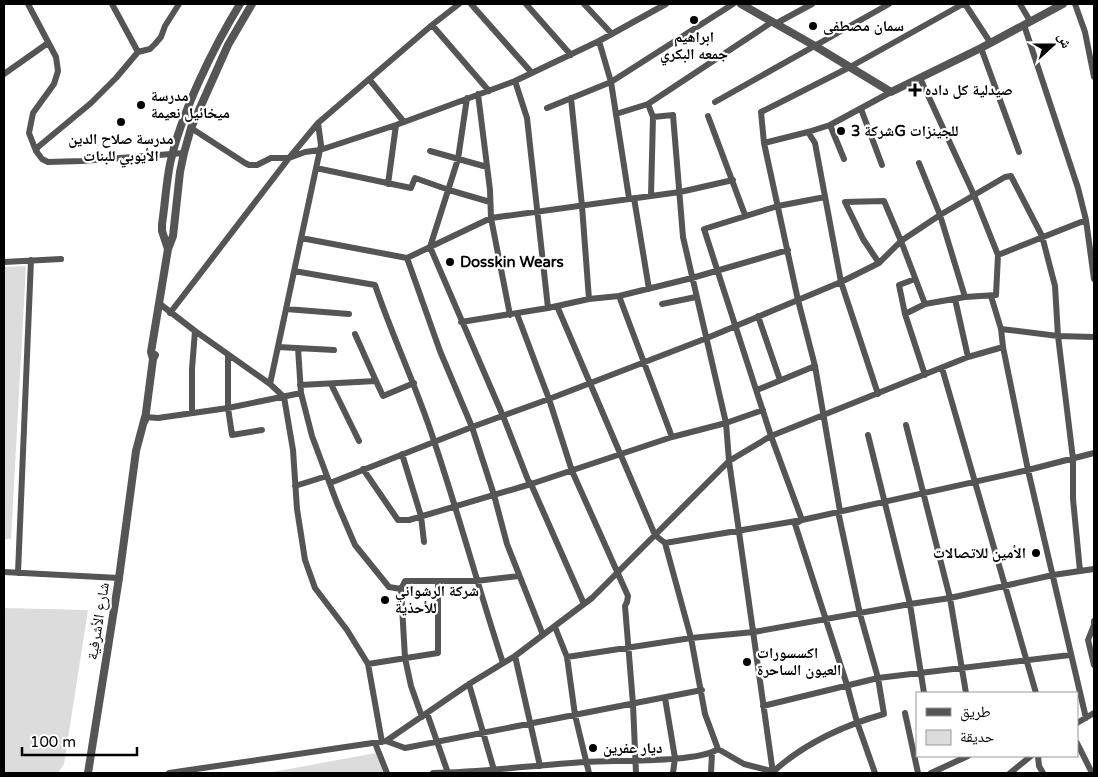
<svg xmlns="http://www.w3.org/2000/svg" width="1098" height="777" font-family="'Varela Round','Noto Naskh Arabic',sans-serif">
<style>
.green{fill:#dcdcdc}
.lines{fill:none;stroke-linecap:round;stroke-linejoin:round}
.minor{stroke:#555;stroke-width:6}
.tertiary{stroke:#555;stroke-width:8}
.poi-dot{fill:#000;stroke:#fff;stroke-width:2}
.labels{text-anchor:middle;stroke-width:4.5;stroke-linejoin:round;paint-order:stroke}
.poi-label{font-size:15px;font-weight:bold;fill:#000;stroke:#fff;text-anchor:start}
.street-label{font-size:15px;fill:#000;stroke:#fff}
</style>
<rect width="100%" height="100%" fill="#fff"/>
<path class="green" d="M26 266 11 539H4V267Z
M4 608 88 610 64 764 58 773H4Z
M376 753 384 773H267Z"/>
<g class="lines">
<path class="minor" d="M28 4 56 57 58 71 54 84 33 113 29 133 36 151
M112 4 138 52 116 78 91 103 38 147 36 151 42 159 48 162 82 161 184 153
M471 4 532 73
M526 4 571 55
M584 4 612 34
M965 4 990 42
M1020 4 1030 21
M1075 4 1085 32 1094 77
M775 24 812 4
M432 25 489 91
M1024 25 1078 188 1086 220 1094 279
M981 48 1019 152
M138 52 150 49 155 44 161 37 165 26 179 4
M4 74 48 43
M369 79 404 122
M515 81 527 118 548 308
M478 94 490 190 491 218 510 315
M467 98 458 159 430 247 503 416 528 480 531 484 584 604
M571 98 582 206 589 299
M715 102 889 4
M648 104 653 117 673 115 683 237 726 423 729 461 773 773
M547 108 611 82 733 4
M861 109 882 165
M616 114 648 104 772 22
M708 116 745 215
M830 125 844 159
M191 128 245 163 249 165H257L271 158H289L305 152 320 150 396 125 515 81 599 41
M808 132 815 143 841 282 878 394
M764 143 808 132 830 125 891 92
M430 151 487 167
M919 163 940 215 965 297
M316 168 411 188 415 178 449 190 490 202
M388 184 396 125
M651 196 653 117
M825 197 778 206 704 229 771 436 802 520 795 524 847 685 857 722 875 773
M629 198 611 82 599 41 666 4
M634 198 649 289
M301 238 407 258 491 218 680 192 733 180
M998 255 1086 220
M407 258 440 351 472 427 494 495 507 544 543 635
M4 262 61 259
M879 263 863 239 845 202 884 201 901 241 925 304
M294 271 375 285C393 338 417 388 434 441 459 515 479 590 503 663
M915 279 899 285 905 314 925 375
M619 296 672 437
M991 296 1001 329 1003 347 1028 470 1086 718
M955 299 968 357
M160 304 195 331 270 384 284 397 293 450 297 509 305 560 315 588 347 630 368 664 382 742
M662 304 696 297
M557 306 655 535 665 543 802 520 1028 470 1094 453
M286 309 349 314
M170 313 289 158 318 123 432 25 459 4
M517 314 549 399 572 471 628 596 627 602 625 606 633 704 636 773
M905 314 925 304 965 297 996 295 998 255 974 195 920 78
M758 316 780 380
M461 322 548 308 589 299 619 296 692 278 788 250
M1001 329 1058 336 1094 337
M355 334 376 381
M278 347 334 350
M298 348 301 393 312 436 337 503 355 545 389 587 401 589 405 658 411 686 422 717
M228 355V408L232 435 262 430
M942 368 1036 693
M270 384 321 145 318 123
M331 384 359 441
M300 385 376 381 383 396 414 383
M757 390 815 366
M192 413V369L195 331
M145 417 158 418 228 408 301 393
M906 425 950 598 966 693
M868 435 910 604 924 693
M402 454 421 516 424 542
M363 469 398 520H409L531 484 672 437 726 423 763 410
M330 483 472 427 549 399 707 338 841 282 879 263 901 241 940 215 1005 177 1011 176 1042 236 1055 286 1058 336 1073 459V499L1080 571
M295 486 327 476
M665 543 691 638 705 714 718 749
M4 572 119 578
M18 573 31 260
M401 589 405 581H476L519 576
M1094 621V625L1088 640 1094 665
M555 627 567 657 575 715 589 773
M515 656 540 766
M567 657 691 638 754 632 910 604 950 598 1053 575 1094 569
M368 664 438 653V581
M469 684 494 770
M665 698 675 758 673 773
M763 706 878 678 1070 655
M427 713 448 773
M905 713 918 773
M1077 723 1094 713
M386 741 405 748 702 690
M375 743 387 773
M1077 743 1092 773
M1038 756 1039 766 1043 773
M774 771C804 744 845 725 884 714L878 678 860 614 839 516 840 511 815 366 798 300 764 143 761 112 850 67 963 4
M169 773 386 741 469 684 515 656 592 598 729 461 771 436 968 357 1003 347
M433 773C485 772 535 765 586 762 615 760 698 763 718 749L744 764 775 772
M711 773 712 753
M931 773 968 756
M1010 773 1031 756"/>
<path class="tertiary" d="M741 4 815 46 891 92 981 48 1063 4
M168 249 162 231V224C165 205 166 184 170 164 181 113 213 48 240 4
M153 359 151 352 168 249 173 236 180 172 184 153 191 128 228 45 252 4
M145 420 153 359 155 355
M88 773 119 578 136 451 145 417"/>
</g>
<g class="poi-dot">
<circle cx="694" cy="20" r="5"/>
<circle cx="813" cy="26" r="5"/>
<path d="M912.5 82.5h5v5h5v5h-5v5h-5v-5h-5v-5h5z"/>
<circle cx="141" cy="105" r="5"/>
<circle cx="121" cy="122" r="5"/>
<circle cx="841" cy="131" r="5"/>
<circle cx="450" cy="262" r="5"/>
<circle cx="1036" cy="553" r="5"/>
<circle cx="385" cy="600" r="5"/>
<circle cx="747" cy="662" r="5"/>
<circle cx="593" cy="748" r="5"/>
</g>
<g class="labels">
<g class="poi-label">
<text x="823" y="31">سمان مصطفى</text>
<text x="694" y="42" text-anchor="middle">ابراهيم<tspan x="694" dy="17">جمعه البكري</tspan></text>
<text x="925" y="95">صيدلية كل داده</text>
<text x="151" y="101">مدرسة<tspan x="151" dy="17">ميخائيل نعيمة</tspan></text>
<text x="851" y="136">شركة 3G للجينزات</text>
<text x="121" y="144" text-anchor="middle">مدرسة صلاح الدين<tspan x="121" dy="17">الأيوبي للبنات</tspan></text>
<text x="460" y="267">Dosskin Wears</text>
<text x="1026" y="558" text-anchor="end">الأمين للاتصالات</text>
<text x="395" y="596">شركة الرشواني<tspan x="395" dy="17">للأحذية</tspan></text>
<text x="757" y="658">اكسسورات<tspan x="757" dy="17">العيون الساحرة</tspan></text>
<text x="603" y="753">ديار عفرين</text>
</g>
<g class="street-label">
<text transform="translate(98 621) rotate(-81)" y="5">شارع الأشرفية</text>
</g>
</g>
<rect width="1098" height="777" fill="none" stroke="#000000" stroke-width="10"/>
<rect x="916" y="692" width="162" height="65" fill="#ffffff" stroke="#999999"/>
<rect x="926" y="708" width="25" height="8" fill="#555555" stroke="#999999"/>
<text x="960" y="717" font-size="15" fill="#000000">طريق</text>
<rect x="926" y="730" width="25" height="15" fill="#dcdcdc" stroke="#999999"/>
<text x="960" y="742" font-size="15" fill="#000000">حديقة</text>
<g transform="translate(1053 45) rotate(69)" stroke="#ffffff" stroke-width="4" paint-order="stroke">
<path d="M0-4L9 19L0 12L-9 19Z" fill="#000000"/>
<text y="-8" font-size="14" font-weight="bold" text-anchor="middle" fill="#000000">ش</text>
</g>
<path d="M22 747v8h115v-8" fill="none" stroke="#000000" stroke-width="2.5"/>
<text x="30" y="747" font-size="15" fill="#000000" stroke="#ffffff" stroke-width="4" paint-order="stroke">100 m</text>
</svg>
